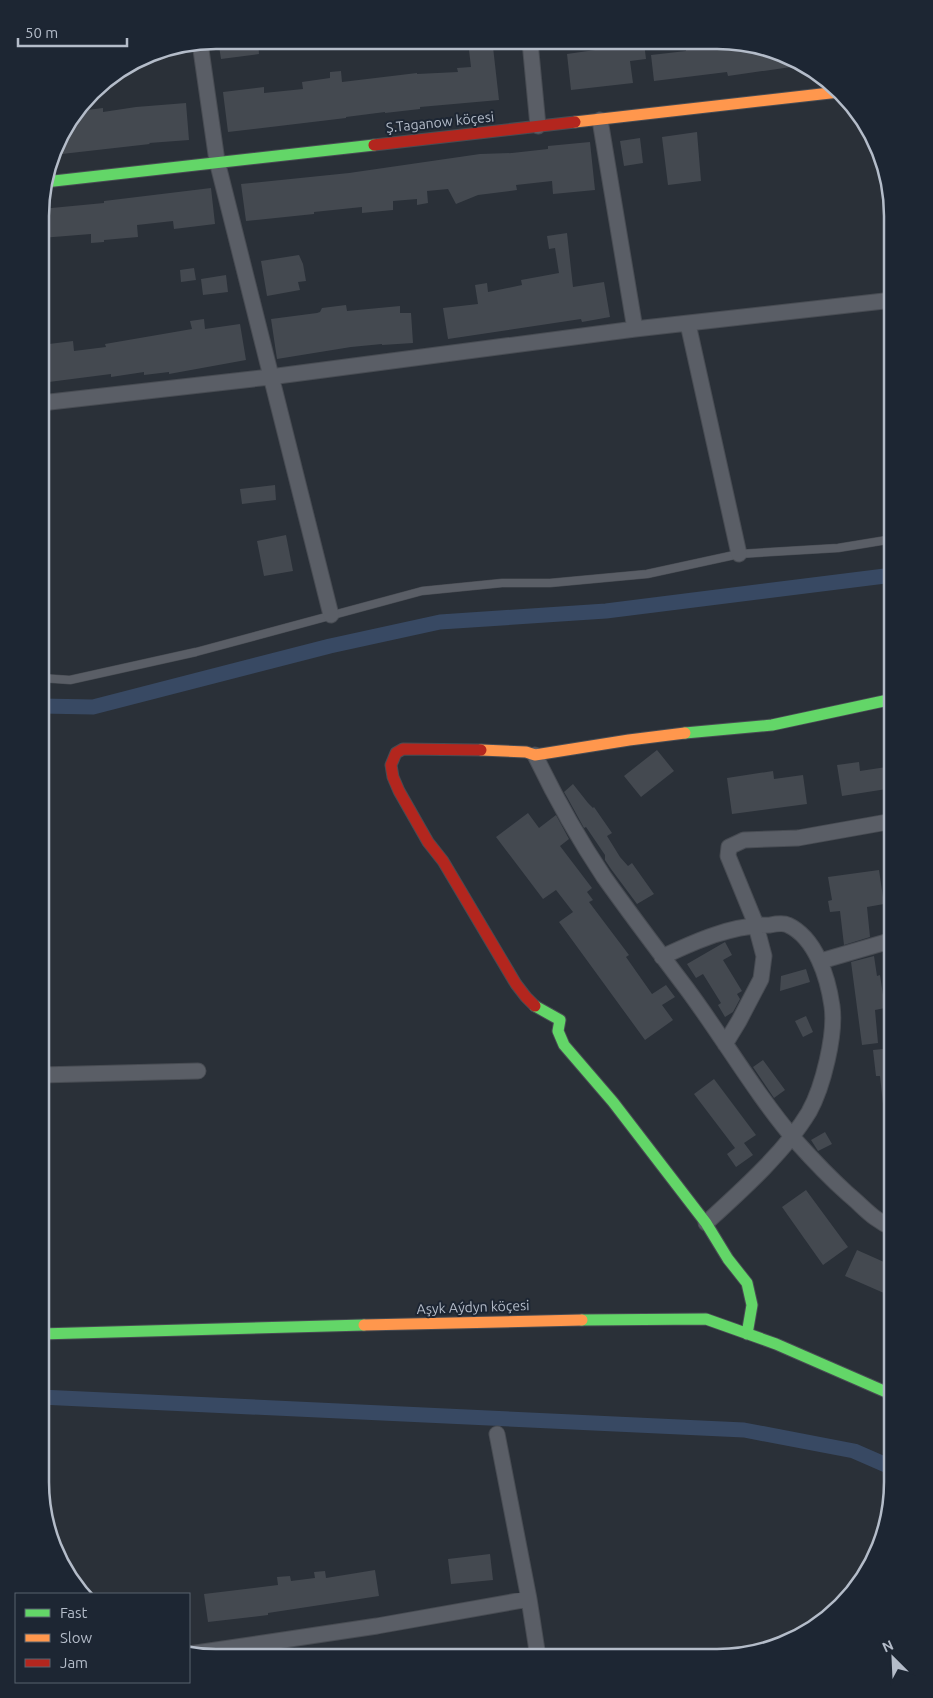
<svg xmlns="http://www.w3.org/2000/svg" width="933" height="1698" font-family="Ubuntu,sans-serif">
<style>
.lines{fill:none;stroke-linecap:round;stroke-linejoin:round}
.canal{stroke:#384963;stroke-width:15}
.building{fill:#444950}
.lane-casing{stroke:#484c53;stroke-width:9}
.street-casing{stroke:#484c53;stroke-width:17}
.fast-casing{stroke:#484c53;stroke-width:13}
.slow-casing{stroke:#484c53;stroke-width:13}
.jam-casing{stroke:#484c53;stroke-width:13}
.lane{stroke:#5a5e66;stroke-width:8}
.street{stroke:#5a5e66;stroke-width:15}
.fast{stroke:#63d668;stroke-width:11}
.slow{stroke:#ff974d;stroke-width:11}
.jam{stroke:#b3261e;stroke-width:11}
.labels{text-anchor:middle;stroke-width:4;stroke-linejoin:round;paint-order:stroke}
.street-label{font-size:14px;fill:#b4bcc9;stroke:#1d2633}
.rim{fill:none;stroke:#b4bcc9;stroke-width:2.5}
</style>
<rect width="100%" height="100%" fill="#2a3038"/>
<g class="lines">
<path class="canal" d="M41 706 93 707 330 646 440 622 606 611 893 575
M40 1397 744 1430 854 1451 893 1468"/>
</g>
<path class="building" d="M218 40H258L259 54 221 59Z
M644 43 646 59 630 61 633 83 571 90 567 54Z
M685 43H720V47L751 43 798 66 728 76 727 72 654 81 651 55 686 51Z
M493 47 499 100 420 107V109L385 113V112L346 117V118L228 132 223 92 264 87V93L303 89 302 82 330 78V72L341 71 342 82 417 73V74L458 72 457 68 471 67 469 50Z
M186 103 189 140 149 143 150 144 53 155 58 138 60 135 70 134 68 125 79 111 103 108V112L136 107Z
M697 132 701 181 668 185 662 137Z
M640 138 643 163 624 166 620 141Z
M590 142 595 190 553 194 552 181 516 185 517 190 478 195 456 204 448 189 427 191 428 203 417 205V199L393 201V210L362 213V207L314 212V214L246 221 241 184 349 173 480 154 512 153 548 149V146Z
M211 188 215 224 174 229 173 221 137 225 138 237 104 240V242L91 243V234L41 238V209L104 203V201Z
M567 233 573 287 604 282 610 317 582 322 581 319 448 339 443 308 478 304 475 285 487 283 488 292 522 285 521 280 559 273 555 248 549 249 547 236Z
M299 255 303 264 306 281 298 282 300 290 267 296 261 261Z
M194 268 196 280 181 282 180 270Z
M226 275 228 292 203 295 201 279Z
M346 305 347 311 400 306V313H411L413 343 382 345V344L351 347 277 359 271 319 317 313 320 312 322 308Z
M204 319 205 329 240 324 246 360 169 374V372L144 375V372L111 377V374L41 383V345L73 341 74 351 106 347 105 344 192 329 190 321Z
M275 485 276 500 242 504 240 489Z
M286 535 293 571 264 576 257 541Z
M657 750 674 771 641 797 624 776Z
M859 762 860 771 893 766V788L842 796 837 765Z
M773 771 774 779 803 775 807 804 732 814 727 778Z
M573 784 588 803 593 808 594 807 612 833 607 836 620 857 628 866 632 863 654 894 637 904 611 869 605 860V855L586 827 584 828 567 797 564 792Z
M528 813 539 828 556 815 569 839 560 846 592 888 587 892 593 900 589 902 629 955 626 957 652 994 666 985 675 997 662 1005 673 1020 645 1040 559 922 573 912 556 890 543 899 496 837Z
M879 870 884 904 867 907 870 937 844 945 840 911 830 912 828 901 832 900 828 877Z
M725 942 732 955 723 960 742 991 737 994 740 999 733 1012 725 1017 718 1005 721 1003 703 974 696 978 687 964Z
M874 956 877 976 880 975 885 1008 875 1010 878 1043 862 1045 851 962Z
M806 969 810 982 780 991 781 976Z
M806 1016 813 1032 803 1037 795 1021Z
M893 1048V1122L885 1123 880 1076H876L873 1050Z
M763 1060 785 1090 774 1098 753 1067Z
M714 1079 756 1135 744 1143 753 1155 736 1167 727 1154 735 1148 694 1094Z
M825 1132 832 1144 818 1151 811 1140Z
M806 1190 848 1247 823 1265 782 1207Z
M857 1250 893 1266V1297L845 1276Z
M490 1554 493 1580 451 1584 448 1559Z
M375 1570 379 1596 268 1613V1615L208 1622 204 1594 278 1585 277 1577 290 1576 291 1581 315 1578 314 1572 325 1571 326 1578Z"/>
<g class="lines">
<g class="lane-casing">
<path id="lane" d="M41 678 70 680 196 652 422 591 502 583H550L647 574 739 554 838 548 893 539"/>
</g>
<g class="street-casing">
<path id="street" d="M530 42 538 126
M200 43 217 161 331 615
M600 120 635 329
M688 324 739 554
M41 403 270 377 635 329 893 300
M535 755C555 797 578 838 604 877 631 915 659 952 687 989 724 1039 755 1093 795 1140 812 1159 829 1177 848 1194 865 1208 872 1219 893 1228
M662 957C696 941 731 925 770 925 775 924 784 923 788 925 816 938 828 978 832 1006 836 1034 823 1087 809 1112 785 1152 740 1192 706 1223
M821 961 893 940
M725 1044 739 1021 761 979 764 956 755 922 728 856 729 847 744 840 798 838 893 821
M40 1075 198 1071
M497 1434 529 1599 538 1657
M189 1654 377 1626 529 1599"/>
</g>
<g class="fast-casing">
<path id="fast" d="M45 182 374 145
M685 733 772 725 893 699
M535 1006 560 1020 558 1031 564 1045 613 1102 706 1223 728 1259 747 1283 752 1305 747 1334
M582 1320 706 1319 776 1344 893 1395
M40 1334 364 1325"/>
</g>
<g class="slow-casing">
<path id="slow" d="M575 122 839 92
M481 750 526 752 535 755 629 740 685 733
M364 1325 582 1320"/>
</g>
<g class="jam-casing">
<path id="jam" d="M374 145 575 122
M481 750 403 749 396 753 391 765 393 777 399 791 428 842 443 861 516 984 526 997 535 1006"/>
</g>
<use href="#lane" class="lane"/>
<use href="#street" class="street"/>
<use href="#fast" class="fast"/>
<use href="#slow" class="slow"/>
<use href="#jam" class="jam"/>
</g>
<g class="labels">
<g class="street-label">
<text transform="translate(440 122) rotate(-6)" y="5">Ş.Taganow köçesi</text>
<text transform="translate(473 1307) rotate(-2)" y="5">Aşyk Aýdyn köçesi</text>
</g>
</g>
<path d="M0 0H933V1698H0ZM216 49H717A167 167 0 0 1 884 216V1482A167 167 0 0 1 717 1649H216A167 167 0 0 1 49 1482V216A167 167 0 0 1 216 49Z" fill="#1d2633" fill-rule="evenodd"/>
<path class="rim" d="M216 49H717A167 167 0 0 1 884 216V1482A167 167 0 0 1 717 1649H216A167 167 0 0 1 49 1482V216A167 167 0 0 1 216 49Z"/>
<rect x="15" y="1593" width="175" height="90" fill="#1d2633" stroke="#59626f"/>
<rect x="25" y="1609" width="25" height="8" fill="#63d668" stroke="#59626f"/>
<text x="60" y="1618" font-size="15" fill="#b4bcc9">Fast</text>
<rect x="25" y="1634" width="25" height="8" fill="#ff974d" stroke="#59626f"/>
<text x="60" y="1643" font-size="15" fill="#b4bcc9">Slow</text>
<rect x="25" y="1659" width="25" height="8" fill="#b3261e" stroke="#59626f"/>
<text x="60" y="1668" font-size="15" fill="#b4bcc9">Jam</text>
<g transform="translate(893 1658) rotate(336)" stroke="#1d2633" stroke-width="4" paint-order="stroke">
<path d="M0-4L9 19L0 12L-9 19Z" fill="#b4bcc9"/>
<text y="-8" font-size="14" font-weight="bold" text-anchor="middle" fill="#b4bcc9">N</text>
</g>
<path d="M18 38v8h109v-8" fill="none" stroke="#b4bcc9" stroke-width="2.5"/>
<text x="25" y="38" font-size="15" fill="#b4bcc9" stroke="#1d2633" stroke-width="4" paint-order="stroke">50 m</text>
</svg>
